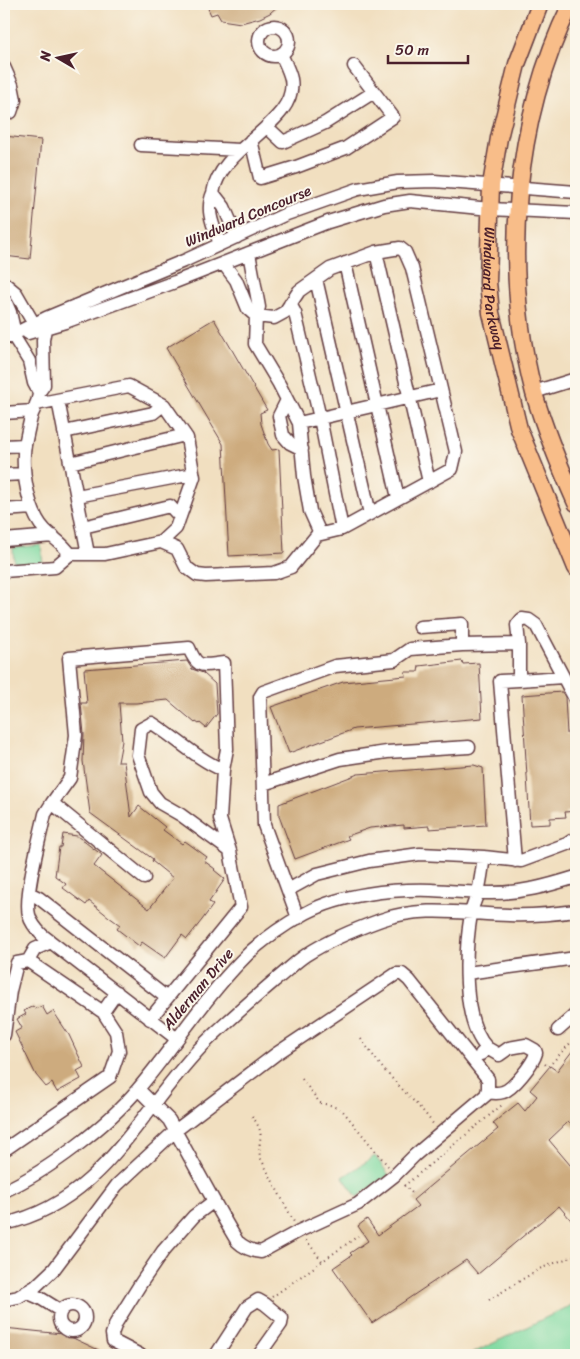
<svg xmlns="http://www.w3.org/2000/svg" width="580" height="1359" font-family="Sriracha,sans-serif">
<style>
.green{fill:#7fd9a0;stroke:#647c66}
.building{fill:#cdab7e}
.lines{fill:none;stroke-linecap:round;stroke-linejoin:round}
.minor-casing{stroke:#633c41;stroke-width:15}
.major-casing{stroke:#633c41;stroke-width:19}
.path{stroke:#633c41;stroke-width:2;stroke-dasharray:1 4;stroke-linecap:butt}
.minor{stroke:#fff;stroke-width:12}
.major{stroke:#f8bd89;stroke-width:16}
.labels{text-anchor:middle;stroke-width:4;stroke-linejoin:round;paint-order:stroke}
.street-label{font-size:15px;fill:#4a1f2b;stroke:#fbf7ec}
</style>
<rect width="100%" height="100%" fill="#fbf7ec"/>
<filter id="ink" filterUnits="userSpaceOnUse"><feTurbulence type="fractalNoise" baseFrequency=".02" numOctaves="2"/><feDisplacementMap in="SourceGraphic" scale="10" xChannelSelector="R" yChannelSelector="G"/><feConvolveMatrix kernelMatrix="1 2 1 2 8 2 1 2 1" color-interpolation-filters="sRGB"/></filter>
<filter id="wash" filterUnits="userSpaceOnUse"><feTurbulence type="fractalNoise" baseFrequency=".0096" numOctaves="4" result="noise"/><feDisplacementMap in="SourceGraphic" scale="20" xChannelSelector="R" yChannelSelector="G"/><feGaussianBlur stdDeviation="1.12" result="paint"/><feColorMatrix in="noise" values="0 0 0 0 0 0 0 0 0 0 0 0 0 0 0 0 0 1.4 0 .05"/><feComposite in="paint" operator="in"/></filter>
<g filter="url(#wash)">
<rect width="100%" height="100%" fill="#f1dfc0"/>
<path class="green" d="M41 545 43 565 14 566 13 548Z
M375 1156 389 1175 357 1197 343 1177Z
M576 1303V1355H469Z"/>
<g id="blocks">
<path class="building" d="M206 4H280L270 13 260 18 241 23 221 20 217 13 211 15Z
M4 136 41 140 30 259 4 256Z
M214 319 267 410 260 413 261 424 268 444 272 450 279 449 284 553 229 556 223 444 166 348Z
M187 661 192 669 203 673 215 684 217 714 206 728 200 723 199 724 196 722 195 723 168 700 136 703H119L122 741 118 762H124L131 817 139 806 165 827 163 830 182 844 185 841 207 857 204 861 215 869 214 870 225 879 209 902 213 905 202 920 187 939 182 935 165 958 142 942 139 946 117 929 120 925 109 917 89 901 86 905 63 888 66 884 55 876 59 847H61L63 834 77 836 102 855 94 866 149 909 173 878 152 861 153 859 90 813 83 761 84 734 81 703H87L84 669Z
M462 661 463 664 479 663 482 718 354 729 289 753 271 707 343 682 406 676 405 672H418L419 666Z
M562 692 565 697 567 734 576 733V811L565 812 566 817 550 818V824L530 825 522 695Z
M474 765 483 768 486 825 429 829V826L404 828V825L370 828 347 836 349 839 295 859 279 816V804L358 774Z
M33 1006 35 1009 42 1006 47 1015 53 1011 69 1035 84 1067 77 1071 81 1079 57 1092 52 1083 46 1087 36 1075 15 1032 22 1028 17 1019 26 1014 24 1011Z
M576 1046V1129L568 1122 549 1140 576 1172V1226L559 1206 478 1274 466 1260 372 1323 333 1268 352 1255 350 1253 368 1241 358 1226 367 1219 378 1235 418 1206 413 1200 498 1129 493 1123 518 1103 525 1111 537 1096 530 1090 550 1066 557 1071Z
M4 1328 62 1334 73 1338 109 1355H4Z"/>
</g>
</g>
<g filter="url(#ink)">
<use href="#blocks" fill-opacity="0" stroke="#633c41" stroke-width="1"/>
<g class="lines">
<g class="minor-casing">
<path id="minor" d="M259 41a15 15 0 1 1 30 0a15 15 0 1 1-30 0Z
M4 67 12 85 15 100 11 112 4 113
M267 127 283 142 325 123 374 92
M251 140 260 178 296 167 346 148 393 117 354 66
M141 145 240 150
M213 193C220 146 299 123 291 79 289 70 284 61 281 54
M220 244C214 227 205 211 213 193L224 207 237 237
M376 252 429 482
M223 263 236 280 248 309 256 316 259 307 249 253
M345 263 398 498
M316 279 370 514
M4 283 16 293 34 324
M4 298 10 312 15 334
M290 304 295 313 320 418 342 529
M28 333 65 322 175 282 328 222 384 205 410 201 490 209 576 213
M14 337 29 361 34 383 39 392 44 385 43 340 45 329
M4 339 46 318 186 260 284 215 358 189 398 182 434 181 576 192
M534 392 576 379
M58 400 88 554
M287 400 279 416 283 435 290 443 302 449
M36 404 129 386 164 405 187 438 194 477 176 528 161 542 105 554H70
M4 413 33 411
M299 423 441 390
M64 432 153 413 163 405
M4 446 25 445
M70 463 185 435
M4 475 24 474
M77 496 193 474
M4 510 32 508
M83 527 170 506 180 517
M4 540 53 536
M161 542 177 549 186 567 197 575 206 576 274 573 291 567 317 535 319 531 310 511 304 476 299 423 279 384 255 344 256 316 274 318 285 312 299 291 330 269 376 252 400 248 405 252 412 268 456 452 452 469 342 529 317 535
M4 571 55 567 70 554C62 542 55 540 45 530 28 513 21 468 25 445 27 435 29 424 32 414 35 407 39 400 39 392
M420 627 462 624V645
M519 680 563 677
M223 770C197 759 176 738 152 723L141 729 138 755 151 792 160 803 181 815 230 851
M263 784 340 759 387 752 469 747
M52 803 70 778 76 735 69 658 189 648C198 670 202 665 224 663L227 749 223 770 220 819 230 851 241 907 150 1019
M484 857C482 869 481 880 478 892 476 899 472 906 471 914 465 949 461 1021 487 1048
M515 861 500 681 519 680V644
M144 878 52 803 45 814C40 837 24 896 29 915 31 923 36 929 42 935L177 1039
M288 890 317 874 369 861 420 854 484 857 521 861 567 844 576 838
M29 893 39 898 167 998
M298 918 264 825 260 697 263 692 335 666 394 660 410 649 462 645 519 644 517 625 522 619 529 620 536 625 576 701
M51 942 35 949 28 961 103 1012
M467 973 576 958
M558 1030 576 1014
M4 1035 10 991 17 963 28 961
M481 1054 487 1048 499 1055 509 1048 526 1045 535 1050 536 1053C533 1064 513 1089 503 1092 497 1094 493 1093 487 1092
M4 1150 110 1077 119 1051 116 1032 103 1012 117 992
M4 1191C48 1171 107 1126 138 1089 173 1048 202 1001 240 962 258 943 282 926 306 913 341 894 392 889 431 890 451 891 471 893 491 893 522 893 547 886 576 877
M4 1224C104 1202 139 1110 204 1044 226 1022 251 1001 274 981 285 973 295 962 306 955 329 940 356 929 381 920 422 905 466 914 509 915 532 916 553 914 576 911
M26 1292 40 1298 61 1311
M4 1300 18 1297 35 1287 54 1269 117 1185 175 1131 276 1054 396 974H402L409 980 488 1079V1089L486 1095 415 1155 395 1175 358 1204 299 1231 261 1252C251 1251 244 1248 237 1241 213 1201 192 1160 169 1120L138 1089
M59 1318a13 13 0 1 1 26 0a13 13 0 1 1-26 0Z
M140 1355 113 1341 112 1334 116 1323 141 1283 163 1251 194 1216 214 1201
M216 1355 247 1307 258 1300 265 1304 282 1318 281 1324 259 1355"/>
</g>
<g class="major-casing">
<g id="major">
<path id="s1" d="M540 4 517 64 499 138 491 185 488 282 491 313 519 429 576 568"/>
<path d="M571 4C514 119 501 269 534 393 545 431 560 467 576 503"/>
</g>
</g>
<path class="path" d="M361 1039 384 1070 424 1112 434 1125
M545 1064 548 1067 576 1037
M302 1079 320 1103 330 1105 342 1110 388 1166
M252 1116C267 1137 257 1136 260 1157L294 1222
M404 1185 413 1194
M404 1186 502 1105
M306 1240 323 1262
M272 1297 358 1236
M489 1300 539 1269 576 1255"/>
<use href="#minor" class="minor"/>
<use href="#major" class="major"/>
</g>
</g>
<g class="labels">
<g class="street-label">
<text transform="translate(248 216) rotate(-23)" y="5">Windward Concourse</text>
<text dy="5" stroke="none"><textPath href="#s1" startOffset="292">Windward Parkway</textPath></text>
<text transform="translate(198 989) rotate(-50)" y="5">Alderman Drive</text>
</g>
</g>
<rect width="580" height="1359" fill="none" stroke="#fbf7ec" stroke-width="20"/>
<g transform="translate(58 58) rotate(279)" stroke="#fbf7ec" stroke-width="4" paint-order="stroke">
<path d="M0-4L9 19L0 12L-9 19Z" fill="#4a1f2b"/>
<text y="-8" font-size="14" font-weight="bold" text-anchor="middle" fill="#4a1f2b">N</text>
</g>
<path d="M388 55v8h80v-8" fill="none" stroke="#4a1f2b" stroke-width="2.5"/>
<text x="395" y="55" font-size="15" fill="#4a1f2b" stroke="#fbf7ec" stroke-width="4" paint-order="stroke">50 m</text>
</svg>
